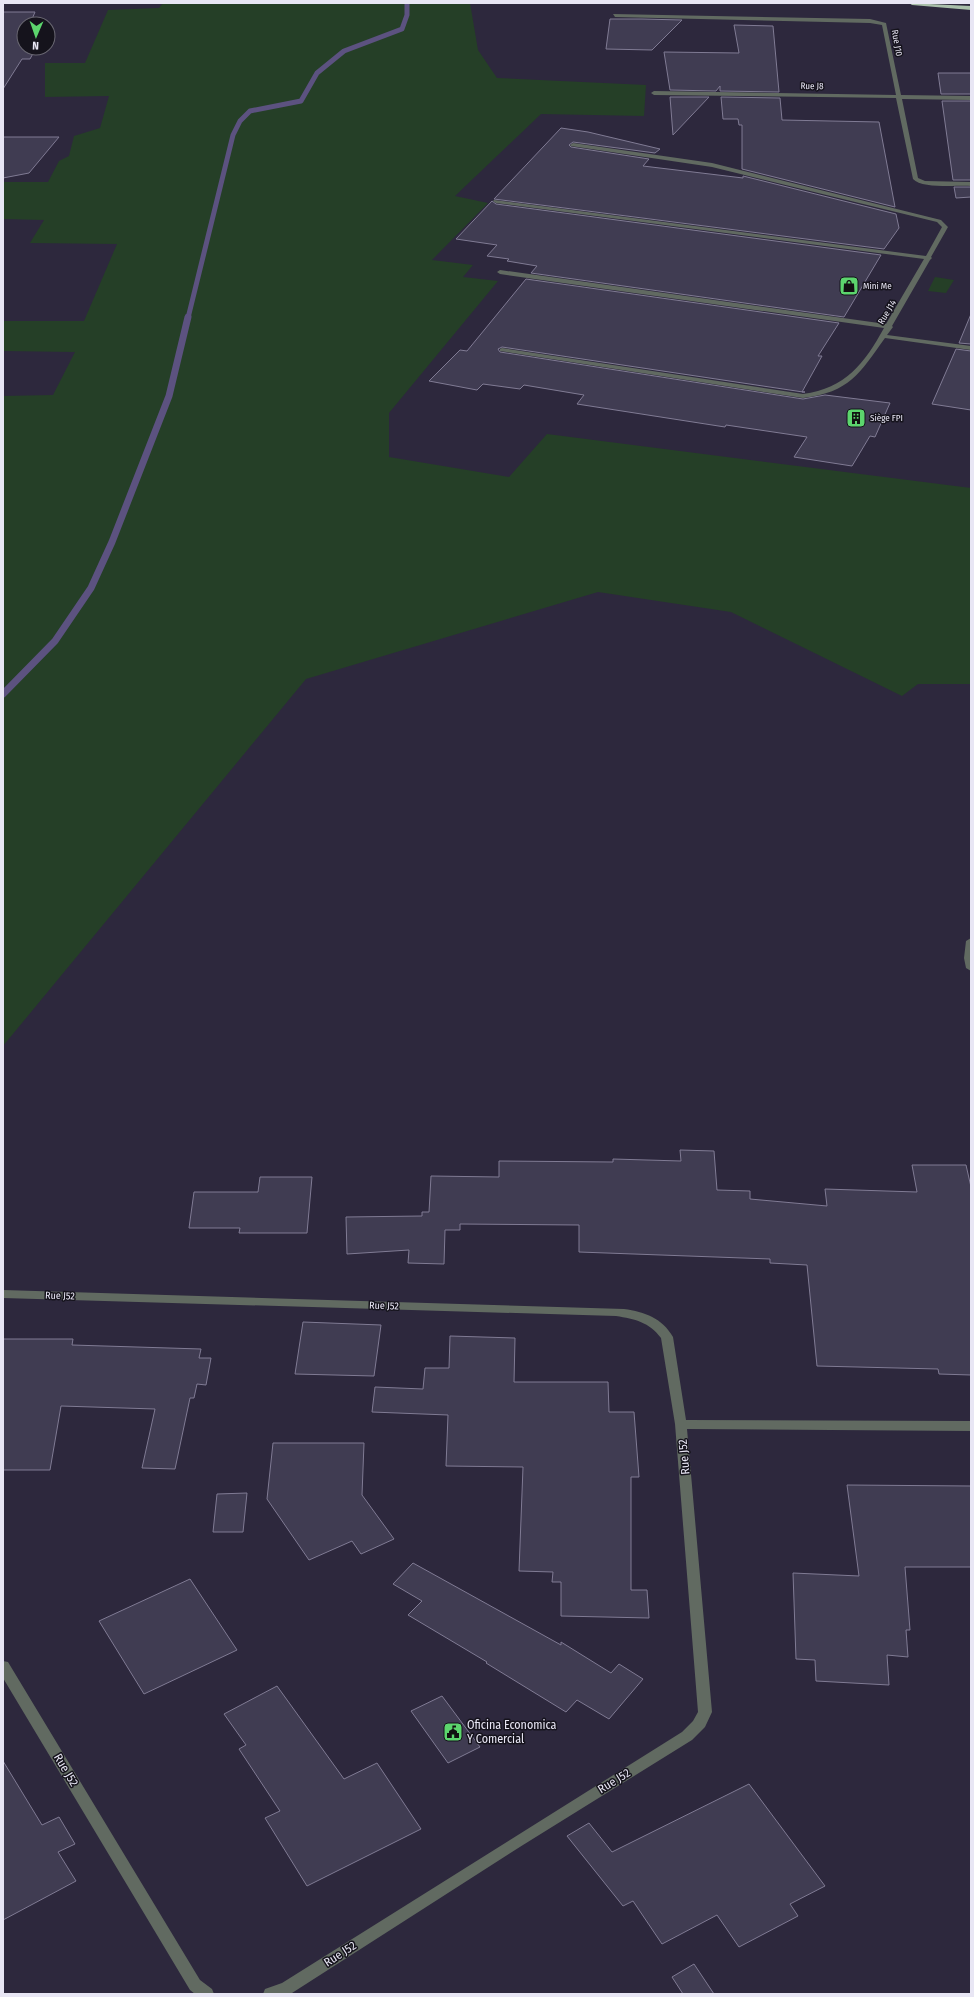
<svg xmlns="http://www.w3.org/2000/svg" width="974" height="1997" font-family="'Fira Sans Condensed',sans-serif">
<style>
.green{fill:#253f27}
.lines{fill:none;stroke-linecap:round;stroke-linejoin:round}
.stream-far1{stroke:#5c5280;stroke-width:5}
.stream{stroke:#5c5280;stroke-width:7}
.building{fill:#403c52;stroke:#807b94}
.minor{fill:#616a61;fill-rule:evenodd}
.highway{fill:#a9bfaa;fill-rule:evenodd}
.labels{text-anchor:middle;stroke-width:3;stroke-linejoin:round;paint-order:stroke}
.far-street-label{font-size:9px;fill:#e8e6f4;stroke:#15131c}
.far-poi-label{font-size:9px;fill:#e8e6f4;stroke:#15131c;text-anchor:start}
.street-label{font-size:10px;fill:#e8e6f4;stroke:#15131c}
.near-street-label{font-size:12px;fill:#e8e6f4;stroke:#15131c}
.near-poi-label{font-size:12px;fill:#e8e6f4;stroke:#15131c;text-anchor:start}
</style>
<rect width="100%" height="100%" fill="#2d283d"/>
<path class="green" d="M163 3H470L478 50 497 78 646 85 644 116 541 114 455 196 488 203 432 260 473 265 463 277 498 281 389 413V457L509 477 547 434 971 488V684H918L902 696 731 612 598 592 306 679 3 1046V396L53 395 75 352 3 351V321H84L117 244 30 243 44 220 3 219V182H48L59 161 69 156 74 136 100 128 109 96 45 97V63H85L108 10 159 8Z
M935 277 954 280 946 293 928 291Z"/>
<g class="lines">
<path class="stream-far1" d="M188 318 233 135 240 121 250 111 301 101 317 73 344 51 402 29 407 15V3"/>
<path class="stream" d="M3 694 55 641 91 588 112 542 169 396 188 317"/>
</g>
<path class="building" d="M3 12H35L30 24H24V48H36L30 59H22L3 89Z
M610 19H642L682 20 652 50 606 49Z
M734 25 773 26 779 92 720 91V86L716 91 670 90 664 52 739 53Z
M938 73H971V94H941Z
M670 97H709L673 135Z
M721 97 780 98 782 120 879 122 895 207 742 169V125H739L738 119H723Z
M942 101H971V180H953Z
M561 128 588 132 660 149 655 153 573 142 569 145 571 147 649 159 643 166 743 178V176L896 214 899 228 884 249 494 199Z
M3 137H59L29 173 3 178Z
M954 187H971V197L956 198Z
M492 201 496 204 881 255 844 317 531 273 537 266 507 261 509 259 487 256 497 245 456 239Z
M526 279 839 323 818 356H822L802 392H805H803L502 347 498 349 500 352 803 399 825 395 890 403 875 437 870 436 852 466 794 457 807 437 726 425 725 427 577 404 584 395 524 385 520 389 483 384 477 390 429 381 460 350 467 351Z
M971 314V344L959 343Z
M956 349 971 351V410L932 404Z
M680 1150 714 1151 717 1190 750 1191V1199L827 1206 825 1189 917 1192 912 1165H966L971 1187V1375L939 1374 938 1369 817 1366 807 1265 770 1263V1259L579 1252V1225L460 1224V1230H445L444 1264 408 1263 409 1250 347 1254 346 1217 422 1216V1212H429L431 1176 499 1177V1161L613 1162V1159L681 1161Z
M260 1177H312L307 1233H239L240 1228H189L194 1192H258Z
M303 1322 381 1325 374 1376 295 1374Z
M450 1336 515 1338 514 1382H608L609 1412H634L639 1477H631V1590H647L649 1618 561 1616V1582H552L553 1572 519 1571 523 1467 446 1466 448 1415 372 1412 375 1387 423 1389 425 1368H449Z
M3 1339H73L72 1345 201 1349 199 1358H211L206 1385 197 1384 194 1398H190L175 1469 142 1468 155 1409 61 1406 50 1470H3Z
M273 1443H364L362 1495 394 1539 361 1554 352 1541 309 1560 267 1499Z
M847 1485 971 1486V1567H905L910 1630H906L908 1657 887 1655 889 1685 816 1681 815 1660 796 1659 793 1573 859 1576Z
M247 1493 243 1532H213L217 1494Z
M413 1563 561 1645V1642L611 1673 619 1664 643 1679 609 1719 577 1700 566 1712 486 1663 487 1662 408 1615 422 1601 393 1584Z
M190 1579 237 1650 144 1694 99 1621Z
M277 1686 344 1779 377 1763 421 1829 307 1886 265 1818 280 1811 239 1749 246 1745 224 1714Z
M442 1696 480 1747 448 1763 411 1711Z
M3 1761 42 1825 59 1817 75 1844 58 1852 76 1881 3 1920Z
M749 1784 825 1886 790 1904 798 1916 739 1947 717 1915 662 1944 633 1901 623 1906 567 1836 589 1823 612 1852Z
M694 1964 714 1994H683L672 1977Z"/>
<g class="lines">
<path class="minor" d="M613 14 870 19 886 23 901 95 971 96V100L902 99 918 178 925 181 971 182V186C957 185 922 189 913 179L896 98 654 95 651 93 654 91 896 95 882 25 870 23 615 17Z
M573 143 712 163 941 220 948 227 931 257 932 258 930 260 892 326 893 327 887 335 971 346V350L885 338C859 374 850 392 803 398L500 351V349L502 348 803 394C846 388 864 364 884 328L500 274 497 272 500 270 886 324 924 259 496 203 493 201 494 200 926 256 942 227 937 222 712 167 571 146 570 145Z
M971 938V971L966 968 964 958 966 941Z
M3 1290 624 1309C645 1312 662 1318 673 1337L686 1420 971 1421V1431L687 1429 712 1712 705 1727 692 1740 523 1845 292 1993 263 1994 265 1989 282 1983 682 1732 693 1721 698 1712 675 1424 661 1338C649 1322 635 1319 616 1316L3 1298Z
M3 1661 8 1662 200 1980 212 1989 214 1994H195L190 1990 3 1678Z"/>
<path class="highway" d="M909 3 971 6V10L912 5Z"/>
</g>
<defs>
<g id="shop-square" transform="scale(1)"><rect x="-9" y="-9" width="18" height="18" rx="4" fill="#5cd56d" stroke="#15131c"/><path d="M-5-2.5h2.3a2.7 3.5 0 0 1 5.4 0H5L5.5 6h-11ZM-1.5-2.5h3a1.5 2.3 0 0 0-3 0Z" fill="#111"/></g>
<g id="building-square" transform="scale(1)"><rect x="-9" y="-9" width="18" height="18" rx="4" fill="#5cd56d" stroke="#15131c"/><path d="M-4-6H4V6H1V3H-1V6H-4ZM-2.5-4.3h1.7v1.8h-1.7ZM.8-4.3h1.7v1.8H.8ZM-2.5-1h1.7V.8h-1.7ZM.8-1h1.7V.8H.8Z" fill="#111"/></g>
<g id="civic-square" transform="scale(1)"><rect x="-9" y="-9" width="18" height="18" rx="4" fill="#5cd56d" stroke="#15131c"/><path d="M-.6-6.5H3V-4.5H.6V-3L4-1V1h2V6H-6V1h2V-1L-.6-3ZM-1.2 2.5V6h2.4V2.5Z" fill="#111"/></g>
</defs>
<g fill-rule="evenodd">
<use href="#shop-square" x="849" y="286"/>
<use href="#building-square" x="856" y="418"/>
<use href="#civic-square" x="453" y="1732"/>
</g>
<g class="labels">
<g class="far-street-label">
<text transform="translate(897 43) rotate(80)" y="3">Rue J10</text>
<text transform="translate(812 86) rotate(1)" y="3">Rue J8</text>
<text transform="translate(887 312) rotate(-59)" y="3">Rue J14</text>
</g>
<g class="far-poi-label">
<text x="863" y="289">Mini Me</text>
<text x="870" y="421">Siège FPI</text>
</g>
<g class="street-label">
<text transform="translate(60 1295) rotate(2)" y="4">Rue J52</text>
<text transform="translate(384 1305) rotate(2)" y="4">Rue J52</text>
</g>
<g class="near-street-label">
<text transform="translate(684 1457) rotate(-95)" y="4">Rue J52</text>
<text transform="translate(66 1770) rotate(59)" y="4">Rue J52</text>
<text transform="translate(614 1781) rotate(-32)" y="4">Rue J52</text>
<text transform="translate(340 1954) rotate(-33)" y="4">Rue J52</text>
</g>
<g class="near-poi-label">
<text x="467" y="1729">Oficina Economica<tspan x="467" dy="14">Y Comercial</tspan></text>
</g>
</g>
<rect width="974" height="1997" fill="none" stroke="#e8e6f4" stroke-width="8"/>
<g transform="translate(36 36) rotate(182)"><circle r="19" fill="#15131c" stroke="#696772"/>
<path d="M0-3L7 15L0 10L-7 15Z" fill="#5cd56d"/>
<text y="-6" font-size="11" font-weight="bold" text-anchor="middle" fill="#e8e6f4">N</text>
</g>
</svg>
